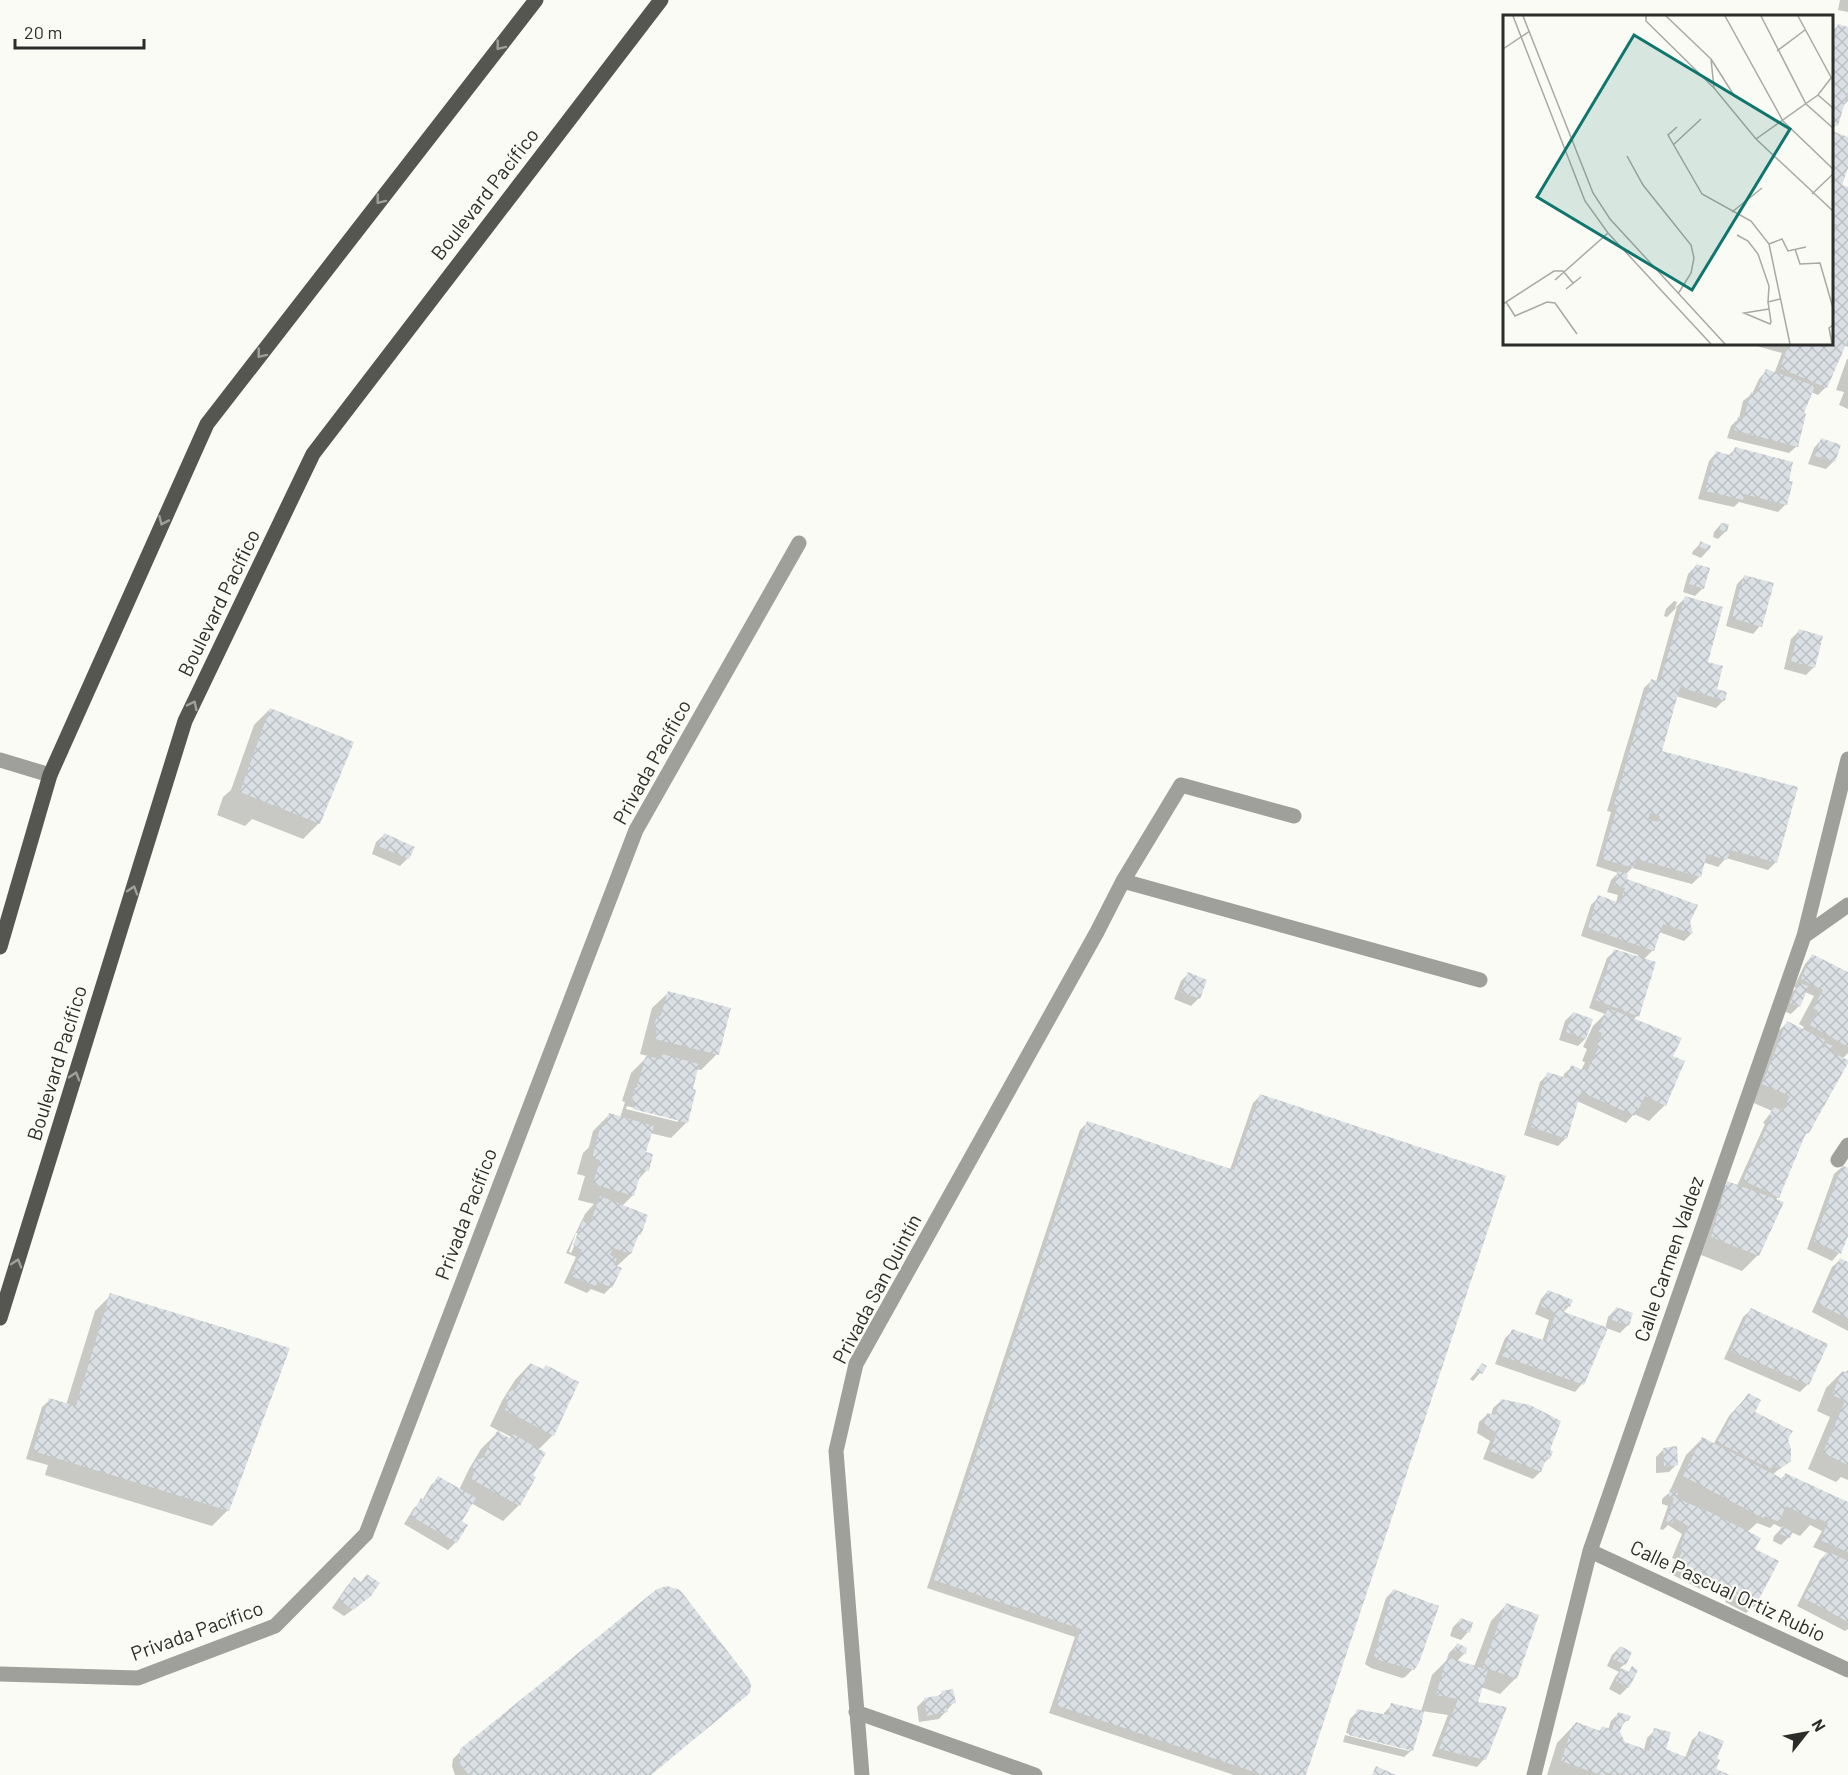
<svg xmlns="http://www.w3.org/2000/svg" width="1848" height="1775" font-family="Barlow,sans-serif">
<style>
.shadow{fill:#0003;fill-rule:evenodd}
.building{fill:url(#building-cross-hatch);fill-rule:evenodd}
.lines{fill:none;stroke-linecap:round;stroke-linejoin:round}
.minor{stroke:#9f9f9c;stroke-width:15}
.major{stroke:#555551;stroke-width:15}
.oneway{stroke:#a0a09b}
.labels{text-anchor:middle;stroke-width:4.5;stroke-linejoin:round;paint-order:stroke}
.street-label{font-size:20px;fill:#2c2c2a;stroke:#fbfbf5}
.inset-road{fill:none;stroke:#a8a8a4;stroke-width:1.5}
.view{fill:#0f766e;fill-opacity:0.15;stroke:#0f766e;stroke-width:3}
.inset-edge{fill:none;stroke:#2c2c2a;stroke-width:3}
</style>
<defs>
<pattern id="building-cross-hatch" width="8" height="8" patternUnits="userSpaceOnUse" patternTransform="scale(1.5)"><rect width="8" height="8" fill="#dae0e4"/><path d="M0 0l8 8M0 8l8-8" fill="none" stroke="#bbc0c4"/></pattern>
</defs>
<rect width="100%" height="100%" fill="#fbfbf5"/>
<path class="shadow" d="M1840 0H1848V12L1838 10Z
M1838 25 1848 28V101L1841 108 1836 125 1832 130V32Z
M1832 133 1848 138V164L1840 186 1848 189V347L1844 345 1826 387 1818 395 1811 392 1802 413 1797 446 1789 453 1727 438 1731 426 1739 418 1743 401 1752 394 1759 379 1766 371 1774 374 1782 353 1749 344H1832Z
M1847 359H1848V409L1839 405 1844 392 1836 390Z
M1821 440 1834 461 1826 469 1808 464 1814 448Z
M1735 449 1786 504 1778 512 1739 502 1734 507 1698 499 1709 461 1716 453 1728 456Z
M1721 524 1726 531 1718 539 1713 537 1714 532Z
M1701 543 1708 550 1701 558 1692 554 1693 551Z
M1696 566 1703 588 1695 596 1683 592 1688 574Z
M1744 577 1760 626 1753 634 1726 626 1737 584Z
M1685 598 1715 690 1724 700 1716 708 1676 696 1660 752 1779 851 1775 863 1768 870 1726 858 1718 867 1703 862 1700 876 1692 884 1632 868 1625 875V880L1688 922 1691 934 1684 941 1659 932 1653 950 1643 960 1637 1016 1633 1020 1671 1057 1665 1105 1649 1121 1634 1114 1626 1123 1577 1101 1566 1138 1558 1146 1524 1135 1540 1082 1548 1074 1563 1079 1564 1074 1572 1067 1581 1071 1585 1062 1582 1061 1587 1049 1583 1047 1593 1026 1605 1014 1589 1008 1607 958 1615 951 1637 958 1638 955 1581 936 1591 905 1599 897 1616 903 1618 895 1607 892 1611 880 1618 873 1596 866 1611 812 1607 811 1644 688 1651 681 1656 682 1677 607 1667 617 1664 616 1666 609 1674 601 1677 602 1675 608Z
M1799 631 1814 667 1806 675 1784 669 1791 639Z
M270 709 319 823 303 839 252 819 245 826 217 815 223 797 231 790 254 725Z
M384 835 408 858 400 866 372 854 376 842Z
M1812 956 1848 973V1053L1842 1059 1808 1132 1803 1137 1778 1197 1775 1200 1758 1255 1742 1271 1696 1253 1712 1199 1728 1183 1737 1186 1765 1124 1763 1123 1772 1111 1747 1100 1771 1038 1787 1023 1802 1030 1804 1027 1799 1024 1814 996 1805 992 1799 1006 1791 1014 1783 1011 1792 992 1796 988 1794 987 1805 964Z
M1188 974 1199 998 1191 1006 1174 999 1181 981Z
M668 993 717 1054 701 1070 696 1069 687 1122 671 1138 650 1133 645 1153 647 1170 637 1181 633 1195 622 1206 640 1234 635 1239 630 1254 616 1267 611 1287 604 1294 591 1289 587 1293 564 1283 576 1257 566 1253 585 1214 594 1204 578 1200 585 1176 577 1174 583 1153 589 1147 593 1131 609 1115 620 1118 625 1102 622 1101 631 1073 648 1056 640 1054 652 1008ZM627 1106 678 1119V1122L626 1109ZM576 1233H580L571 1253 569 1252Z
M1573 1013 1586 1038 1578 1046 1559 1040 1565 1021Z
M1261 1095 1304 1775H1234L1049 1713 1075 1637 927 1588 1080 1130 1088 1122 1230 1170 1253 1103Z
M1842 1167 1848 1169V1232L1839 1253 1832 1261 1807 1249 1834 1174Z
M1840 1260 1848 1264V1331L1812 1312 1832 1267Z
M1548 1291 1569 1306 1562 1313 1605 1329 1608 1317 1616 1309 1628 1325 1620 1333 1606 1328 1582 1384 1575 1392 1495 1364 1505 1338 1513 1331 1542 1342 1549 1320 1535 1314 1541 1299Z
M111 1295 228 1510 212 1526 45 1475 48 1465 26 1459 42 1407 50 1400 66 1405 95 1311Z
M1751 1310 1808 1384 1800 1392 1724 1359 1743 1317Z
M530 1364 553 1435 538 1450 531 1475 519 1505 503 1521 471 1503 460 1522 466 1525 456 1542 448 1550 404 1524 414 1508 422 1501 431 1485 439 1478 459 1490 469 1469 481 1449 499 1431 490 1426 502 1401 515 1380ZM500 1431 511 1437 509 1440 498 1434Z
M1482 1365 1485 1367 1480 1373 1473 1381 1470 1379Z
M1848 1370V1480L1841 1477 1836 1482 1808 1469 1830 1417 1817 1411 1826 1388 1842 1372 1844 1373Z
M1748 1395 1753 1413 1786 1439 1790 1460 1772 1475 1781 1479 1785 1475 1848 1503V1629L1845 1631 1797 1606 1820 1560 1827 1553 1813 1547 1822 1531 1810 1525 1800 1536 1791 1532 1789 1537 1781 1545 1773 1541 1774 1536 1782 1528 1774 1524 1770 1528 1757 1523 1746 1533 1753 1550 1754 1606 1746 1613 1725 1602 1726 1600 1719 1597V1595L1702 1587 1700 1589 1669 1573 1675 1559 1672 1558 1682 1534 1668 1525 1663 1530 1660 1529 1668 1506 1662 1504V1499L1669 1493 1686 1455 1702 1439 1713 1445 1729 1416Z
M1501 1401 1548 1451 1549 1458 1543 1464 1540 1472 1533 1479 1483 1459 1490 1441 1477 1433 1479 1422 1487 1415H1491L1493 1408Z
M1664 1449 1676 1465 1669 1472 1656 1473V1457Z
M354 1579 362 1603 344 1616 332 1608 347 1586Z
M1393 1591 1413 1669 1405 1677 1402 1678 1371 1668 1365 1664 1386 1598Z
M1506 1605 1516 1678 1500 1694 1481 1687 1476 1703 1484 1759 1477 1767 1432 1756 1448 1715 1422 1711 1412 1750 1404 1757 1343 1742 1345 1735 1409 1751V1748L1346 1733 1350 1719 1358 1711 1383 1716 1384 1713 1392 1705 1421 1712 1432 1675 1449 1658H1447L1449 1653 1457 1645 1466 1648 1464 1654 1456 1662 1474 1667 1491 1621Z
M1461 1619 1468 1632 1461 1640 1450 1636 1453 1627Z
M1620 1647 1625 1664 1620 1668 1628 1673 1632 1668 1628 1687 1620 1695 1609 1689 1615 1677 1619 1672 1607 1666 1612 1655Z
M942 1693 954 1702 939 1719 919 1722 917 1707 924 1700 937 1697Z
M1619 1713 1627 1720 1620 1727 1619 1732 1624 1743 1644 1750 1647 1738 1655 1730 1665 1750 1685 1758 1692 1740 1700 1733 1715 1759 1713 1775H1547L1557 1743 1576 1723 1598 1732 1602 1728 1608 1730 1611 1721Z
M461 1751 650 1775H455L452 1766 453 1759Z"/>
<path class="building" d="M1838 24 1848 27V92L1838 126 1832 124V47Z
M1832 131 1848 137V168L1842 185 1848 187V340L1827 388 1780 368 1789 344H1832V235L1833 236 1838 225 1832 223Z
M1766 369 1815 386 1804 413 1806 414 1798 447 1734 430 1738 417 1744 418 1751 392 1756 394Z
M1821 438 1841 445 1835 462 1815 456Z
M1735 447 1793 462 1789 481H1793L1787 505 1744 494 1743 500 1705 491 1716 451 1732 456Z
M1721 523 1729 524 1727 532 1720 530Z
M1700 541 1711 546 1709 551 1699 547Z
M1696 564 1710 568 1704 589 1689 584Z
M1744 575 1774 583 1762 627 1732 618Z
M1685 596 1723 607 1708 662 1723 666 1717 689 1727 692 1725 701 1680 687 1662 751 1798 787 1777 863 1731 850 1727 860 1707 854 1701 877 1636 859 1634 868 1602 859 1618 805 1614 804 1651 679 1660 682ZM1650 813 1660 816 1658 822 1648 819Z
M1799 629 1823 636 1815 668 1791 661Z
M270 708 354 742 320 824 240 792Z
M384 833 415 847 409 859 378 846Z
M1618 871 1628 874 1627 879 1698 905 1690 922 1693 934 1663 924 1654 951 1588 928 1598 895 1620 903 1625 888 1614 885Z
M1614 949 1656 962 1639 1017 1596 1000Z
M1812 954 1848 972V1047L1810 1025 1818 1011 1813 1008 1823 990 1801 979Z
M1188 972 1207 980 1200 999 1181 992Z
M1799 983 1809 986 1800 1007 1790 1003Z
M668 991 731 1008 719 1055 655 1039 657 1032 654 1026 656 1019 661 1015Z
M1608 1008 1682 1038 1673 1056 1685 1061 1666 1106 1645 1096 1635 1116 1581 1092 1567 1139 1531 1127 1547 1072 1567 1078 1571 1065 1583 1070V1068L1588 1070 1599 1047 1596 1046 1602 1033 1598 1031Z
M1573 1012 1593 1019 1586 1039 1566 1032Z
M1787 1021 1825 1040 1822 1047 1824 1048 1826 1043 1833 1046 1830 1051 1848 1060V1063L1809 1133H1806L1779 1198 1743 1180 1772 1116 1769 1115 1774 1107 1783 1111 1790 1096 1762 1084Z
M662 1054 699 1064 693 1089 696 1090 688 1123 633 1109 635 1104 632 1097 634 1089 639 1086H637L646 1056 661 1059Z
M1260 1094 1506 1176 1306 1775H1263L1056 1705 1081 1629 934 1580 1087 1121 1234 1170Z
M609 1113 654 1126 646 1152 653 1154 649 1171 642 1169 634 1196 593 1184 600 1160 592 1158 601 1124 605 1126Z
M1842 1165 1848 1168V1236L1841 1254 1814 1241Z
M1727 1181 1784 1202 1759 1256 1711 1237Z
M600 1196 648 1215 641 1235 639 1234 631 1254 613 1248 610 1255 617 1259 614 1265 622 1268 612 1288 597 1281 596 1286 571 1276 582 1250 573 1245 583 1220 590 1223Z
M1840 1258 1848 1262V1319L1819 1304Z
M1548 1290 1573 1300 1570 1307 1565 1305 1564 1312 1608 1328 1584 1385 1502 1356 1512 1329 1546 1341 1556 1313 1541 1306Z
M110 1293 290 1348 229 1511 33 1451 49 1398 76 1406Z
M1616 1307 1633 1313 1629 1326 1612 1320Z
M1751 1308 1828 1344 1809 1385 1731 1351Z
M530 1363 543 1369 546 1365 579 1382 554 1436 505 1410 508 1405 506 1398 510 1391 516 1389Z
M1482 1363 1487 1366 1482 1374 1476 1371Z
M1842 1371 1848 1373V1465L1823 1453 1845 1401 1832 1395Z
M1748 1393 1761 1400 1755 1412 1793 1431 1788 1439 1791 1449V1461L1780 1469 1773 1465 1770 1469 1717 1442 1737 1407 1741 1405Z
M1501 1399 1530 1405 1561 1421 1550 1450 1553 1451 1550 1459 1547 1457 1541 1472 1490 1451 1497 1433 1484 1425 1487 1413 1495 1415Z
M497 1431 511 1439 513 1434 546 1453 533 1475 536 1477 520 1506 471 1479 474 1474 472 1468 476 1460 483 1458Z
M1702 1437 1783 1479 1785 1473 1848 1502V1552L1820 1540 1828 1523 1818 1518 1817 1521 1786 1506 1779 1522 1765 1516 1763 1518 1683 1476Z
M1677 1446 1678 1465 1664 1467 1663 1448Z
M438 1476 476 1498 462 1521 468 1525 457 1543 411 1516 421 1498 424 1500Z
M1669 1490 1678 1493 1676 1498 1712 1513 1761 1538 1755 1549 1779 1561 1755 1607 1732 1594 1733 1593 1725 1589 1726 1587 1710 1579 1709 1582 1676 1566 1682 1551 1679 1550 1688 1526 1675 1518 1672 1523 1666 1521 1674 1498 1669 1496Z
M1781 1526 1793 1532 1790 1538 1780 1534Z
M1827 1551 1848 1561V1622L1804 1598Z
M367 1574 380 1583 371 1596 353 1610 339 1600 354 1577 361 1582Z
M667 1586 680 1590 749 1679 751 1685 750 1693 651 1775H469L461 1765 459 1758 460 1749 657 1589Z
M1393 1589 1439 1606 1419 1663 1414 1670 1379 1660 1374 1656Z
M1506 1603 1539 1615 1517 1679 1483 1667Z
M1460 1618 1473 1622 1470 1633 1457 1628Z
M1457 1643 1467 1648 1466 1654 1454 1650Z
M1620 1646 1632 1652 1626 1665 1613 1659Z
M1447 1657 1488 1670 1478 1702 1507 1707 1486 1760 1439 1749 1458 1699 1436 1695Z
M1632 1666 1638 1670 1629 1688 1616 1681 1622 1668 1629 1672Z
M953 1689 956 1703 946 1705 948 1712 927 1716 924 1698 942 1695 941 1691Z
M1391 1703 1424 1711 1422 1722 1413 1751 1349 1735 1357 1709 1388 1715Z
M1618 1712 1631 1716 1628 1721 1624 1720 1620 1732 1625 1742 1647 1750 1649 1751 1654 1728 1671 1732 1666 1749 1688 1758 1699 1731 1724 1741 1717 1758 1720 1760 1716 1769 1730 1775H1624L1618 1773 1615 1775 1606 1772 1605 1775H1601L1561 1761 1573 1725 1574 1726 1576 1722 1600 1731 1602 1726 1612 1730Z
M1376 1766 1396 1775H1372Z"/>
<g class="lines">
<path class="minor" d="M0 760 50 775
M1123 881 1480 980
M1804 936 1848 905
M1838 1160 1848 1145
M1590 1551 1848 1670
M0 1674 138 1678 275 1626 366 1534 636 830 799 543
M856 1712 1035 1775
M862 1775 836 1451 856 1364 1097 932 1123 881 1181 785 1294 816
M1534 1775 1590 1551 1804 936 1848 759"/>
<path class="major" d="M0 947 50 775 207 424 536 0
M0 1318 185 721 313 454 661 0"/>
</g>
<defs><path id="oneway-chevron" d="M-2-3.5L2.5 0L-2 3.5" fill="none" stroke-width="1.6" stroke-linecap="round" stroke-linejoin="round" transform="scale(1.5)"/></defs>
<g class="oneway">
<use href="#oneway-chevron" transform="translate(500 46) rotate(128)"/>
<use href="#oneway-chevron" transform="translate(380 200) rotate(128)"/>
<use href="#oneway-chevron" transform="translate(261 354) rotate(128)"/>
<use href="#oneway-chevron" transform="translate(163 521) rotate(114)"/>
<use href="#oneway-chevron" transform="translate(193 705) rotate(-64)"/>
<use href="#oneway-chevron" transform="translate(133 890) rotate(-73)"/>
<use href="#oneway-chevron" transform="translate(75 1076) rotate(-73)"/>
<use href="#oneway-chevron" transform="translate(17 1263) rotate(-73)"/>
</g>
<g class="labels">
<g class="street-label">
<text transform="translate(485 194) rotate(-52)" y="7">Boulevard Pacífico</text>
<text transform="translate(219 603) rotate(-64)" y="7">Boulevard Pacífico</text>
<text transform="translate(652 762) rotate(-61)" y="7">Privada Pacífico</text>
<text transform="translate(57 1063) rotate(-73)" y="7">Boulevard Pacífico</text>
<text transform="translate(466 1214) rotate(-69)" y="7">Privada Pacífico</text>
<text transform="translate(1669 1259) rotate(-71)" y="7">Calle Carmen Valdez</text>
<text transform="translate(877 1289) rotate(-62)" y="7">Privada San Quintín</text>
<text transform="translate(1728 1591) rotate(25)" y="7">Calle Pascual Ortiz Rubio</text>
<text transform="translate(197 1631) rotate(-20)" y="7">Privada Pacífico</text>
</g>
</g>
<g transform="translate(1503 15)">
<rect width="330" height="330" fill="#fbfbf5"/>
<path class="inset-road" d="M10 1 82 186 105 218 208 329M20 1 90 178 107 204 222 329M143 1V6L211 73 253 124 330 196M163 1 208 44 211 73M222 1 280 106 330 154M258 1 303 89 330 113M295 1 329 64M0 34 27 16M274 36 302 15M208 44 232 82M315 80 330 93M174 112 165 120 199 179 248 206 266 229 287 329M253 124 315 80 328 63M170 130 198 104M124 141 140 170 188 230 191 243 188 258 175 279M309 179 330 159M229 197 259 173M234 220 245 226 255 239 266 271 265 287 277 284M266 229 279 224 285 236 303 232M292 234 297 249 317 248 330 293M52 265 105 218M63 274 78 262M3 287 12 301 44 287 52 288 74 319M265 287 268 307 267 309 241 298 266 294M0 289 51 256H60L70 268M329 328 326 313 330 310"/>
<path class="view" d="M131 20 287 114 189 275 34 182Z"/>
<rect width="330" height="330" class="inset-edge"/>
</g>
<g transform="translate(1806 1733) rotate(59)" stroke="#fbfbf5" stroke-width="4.5" paint-order="stroke">
<path d="M0-4.5L10 22L0 15L-10 22Z" fill="#2c2c2a"/>
<text y="-9" font-size="16" font-weight="bold" text-anchor="middle" fill="#2c2c2a">N</text>
</g>
<path d="M15 39v9h129v-9" fill="none" stroke="#2c2c2a" stroke-width="3"/>
<text x="24" y="39" font-size="18" fill="#2c2c2a" stroke="#fbfbf5" stroke-width="4.5" paint-order="stroke">20 m</text>
</svg>
